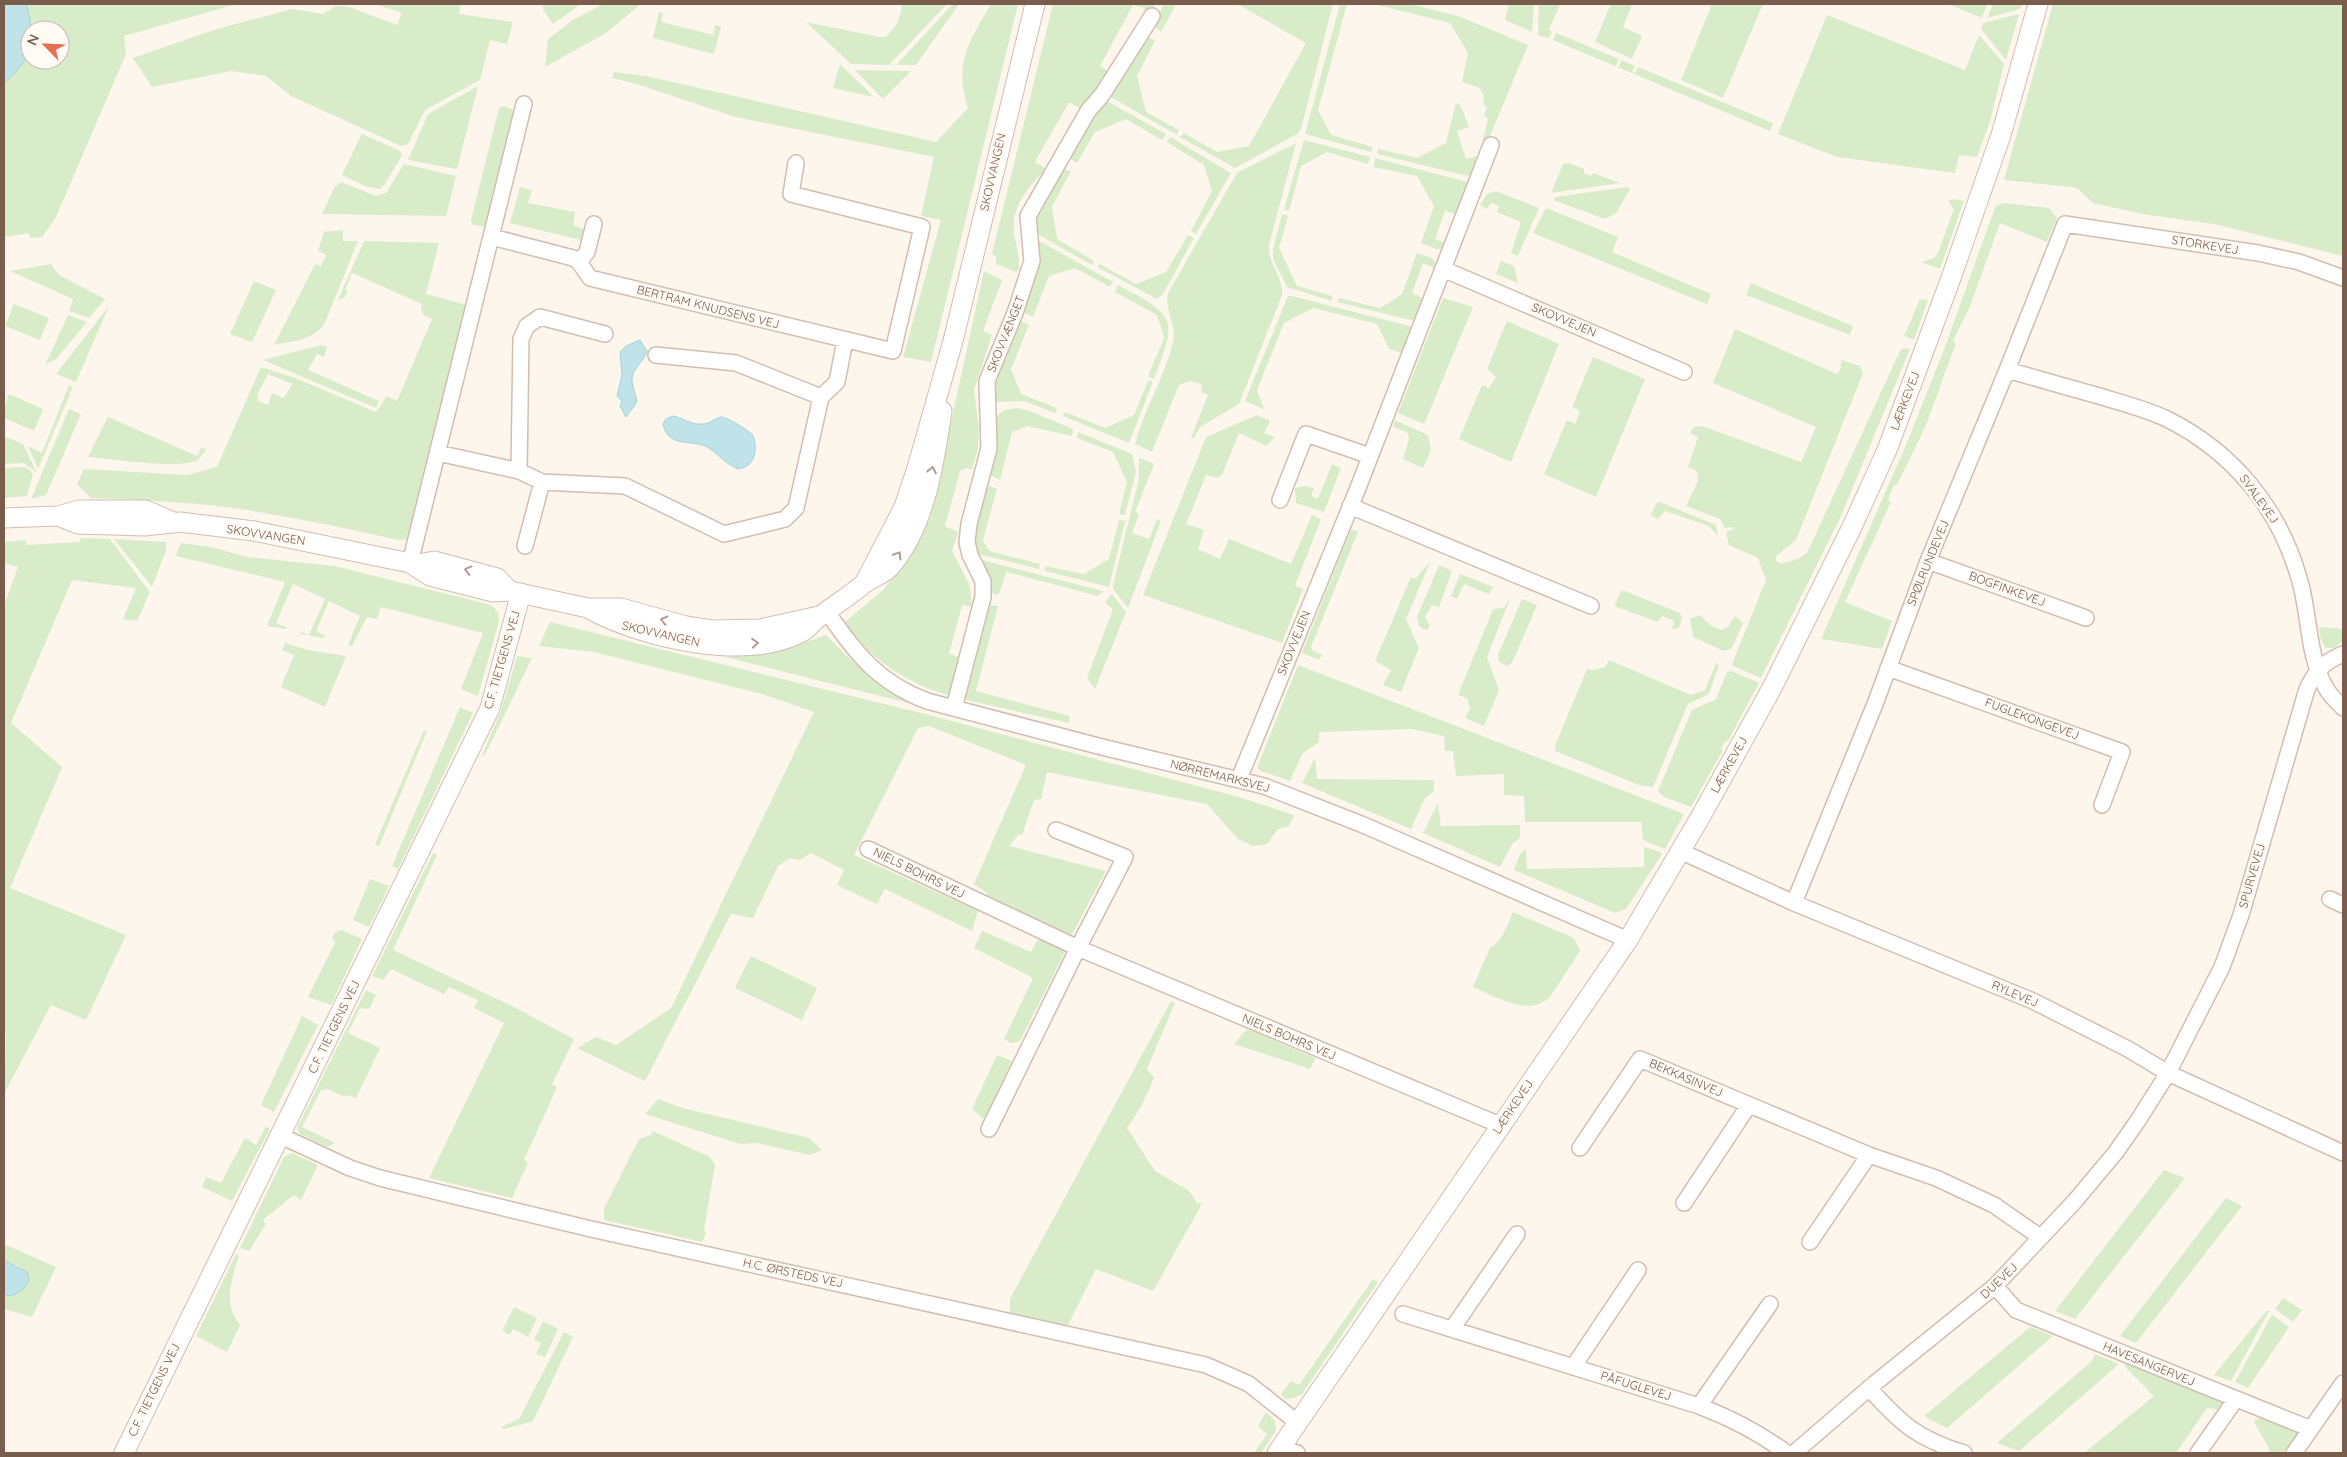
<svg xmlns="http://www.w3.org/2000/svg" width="2347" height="1457" font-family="Quicksand,sans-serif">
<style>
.green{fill:#d8ecc9;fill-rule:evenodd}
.water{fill:#bfe3e8;stroke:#a5d3da}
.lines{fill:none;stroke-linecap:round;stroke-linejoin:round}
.minor-casing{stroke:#d1beb0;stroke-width:18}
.tertiary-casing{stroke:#d1beb0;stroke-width:21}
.minor{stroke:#fff;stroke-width:15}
.tertiary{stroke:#fff;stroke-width:19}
.oneway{stroke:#af9d94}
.labels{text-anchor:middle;stroke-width:5;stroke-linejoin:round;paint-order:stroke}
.street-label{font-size:12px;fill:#7a5c4d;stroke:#fffaf3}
</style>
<rect width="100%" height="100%" fill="#fdf6ec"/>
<path class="green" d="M4 4H237L124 36 126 54 56 217 42 237 31 238 28 233 4 237ZM30 30H60V60H30Z
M375 4H460L459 14 513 22 507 44 490 40 480 80 425 110 408 144 401 146 291 96 266 76 231 71 152 87 133 58 217 29 292 9 323 14 336 6 349 7 397 25 402 13Z
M542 4H581L553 24 543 9Z
M603 4H641L606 33 545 67 548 39 573 20Z
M903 4H947L889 65 851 64 806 22 880 37H886L897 24Z
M953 4H959L916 65H898V63Z
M991 4H1018L931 362 903 357 941 220 921 216 934 157 736 117 637 84 612 78 614 72 646 76 936 142 968 108C954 62 968 43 991 4Z
M1053 4H1156L1146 13 1144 8 1133 5 1100 66 1111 73 1081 109 1069 102 1035 162 1047 169C1029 185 1010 208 1014 234 1016 246 1020 256 1019 269L1016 272 996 264V257L992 254Z
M1164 4H1176L1161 32 1152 25Z
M1237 4H1333L1301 129 1297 134 1235 168 1180 137 1184 133 1217 152 1249 146 1306 43Z
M1340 4H1347L1318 110 1331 135 1373 147 1371 152 1305 134Z
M1373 4H1409L1458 16 1528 45 1487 143 1483 140 1488 119 1484 115 1487 107 1483 104 1484 97 1480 88 1462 82 1468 53 1450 23Z
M1509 4H1534L1532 32 1505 20Z
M1539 4H1560L1549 30 1552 31 1549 38 1538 35Z
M1611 4H1632L1623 27 1642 36 1632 59 1595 42Z
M1712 4H1763L1723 98 1681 80Z
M1948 4H1987L1982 18Z
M1993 4H2022L2020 9 1987 18Z
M2053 4H2343V256L2214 224 2143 214 2093 203 2078 189 2072 187 2004 180Z
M659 12 663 13 661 22 713 35 715 25 721 27 714 54 653 38Z
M2019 14 2006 60 1981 29 1983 23Z
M1827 15 1965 70 1979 35 2004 64 1990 121 1977 157 1959 155 1955 173 1837 157 1778 134Z
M1556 33 1619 59 1616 66 1619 67 1621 60 1635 66 1632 72 1635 73 1638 67 1773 123 1770 131 1553 40Z
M1148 37 1155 40 1137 76 1146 112 1179 130 1177 135 1109 96 1144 39Z
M840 64 874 97 833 88Z
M855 70 911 71 883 99Z
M478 86 457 169 408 160 428 114Z
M1105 100 1166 134 1162 140 1126 119 1095 132 1077 163 1069 158 1089 117Z
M1456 103 1460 105 1469 127 1457 131 1466 159 1478 156 1479 159 1472 177 1377 154 1378 149 1417 158 1446 143Z
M504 106 515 111 487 227 473 225 471 220 499 108Z
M362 134 400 151 402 155 385 184 379 189 365 186 342 175Z
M1170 137 1231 173 1196 234 1191 231 1212 191 1204 165 1167 142Z
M1304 140 1370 157 1368 164 1327 152 1301 166 1289 211 1284 209Z
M1296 143 1269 245C1268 265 1284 278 1282 295L1239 404 1200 427 1194 438H1191L1208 395 1201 392 1202 384 1190 381 1179 385 1152 452 1135 444C1144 409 1165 377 1173 342 1177 325 1164 310 1168 293L1237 173Z
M1375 158 1471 183 1459 215 1445 211 1435 239 1447 244 1442 249H1436L1421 243 1434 206 1417 176 1374 167Z
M1568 163 1584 169V173L1591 176 1593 173 1620 183 1551 193 1563 164Z
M404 164 456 176 446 216 322 214 334 188 341 182 376 196 386 193Z
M1061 169 1071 171 1052 207 1057 239 1094 261 1092 265 1032 231 1036 213Z
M520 187 532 190 528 203 575 212 573 225 584 229 581 240 510 223Z
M1627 187 1630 189 1616 213 1605 219 1553 200 1555 197Z
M1496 191 1539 208 1518 256 1511 253 1521 222 1497 212 1499 206 1491 203 1487 209 1480 205 1487 194Z
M1955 199 1964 201 1940 269 1921 262 1934 258 1938 253 1954 209 1948 201Z
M2005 203 2049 208 2057 218 2047 242 2000 223 1970 306 1953 341 1956 343 1926 425 1897 485H1894L1888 500 1891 502 1845 602 1892 621 1882 649 1821 639 1906 445 1942 355 1996 205Z
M1546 208 1618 237 1612 252 1711 294 1707 304 1533 233Z
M1282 214 1288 216 1279 248 1297 286 1332 296V301L1287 287 1273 259V249Z
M343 230V241H358L324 325C311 341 292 341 274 345L315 264 321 266 326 255 318 251 324 232Z
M1188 235 1194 238 1163 294 1157 299 1097 267 1100 264 1136 284 1166 272Z
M1032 237 1113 282 1110 287 1075 268 1049 276 1033 317 1023 312Z
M364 241 439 243 426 294 467 305 408 539 398 540C346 528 293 517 240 509 191 502 141 500 91 498L77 484 84 469 187 475 217 467 261 367 295 378 376 412 387 396 397 401 432 319 424 315 421 309 422 304 352 273 345 290 348 291 344 298 338 300ZM268 374 292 384 284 398 272 393 268 405 258 401 257 395Z
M1417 253 1432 258 1437 266 1436 269 1423 263 1412 293 1425 299 1415 321 1337 302 1339 298 1380 308 1402 294Z
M1501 261 1514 266 1518 283 1496 274Z
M51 264 59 275 105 299 89 318 69 311 73 299 10 271Z
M984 271 1002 280 983 331 992 335 974 390 979 429 978 448 972 470 966 468 960 471 945 526 958 532 952 551 970 586 972 607 962 605 949 654 960 657 952 690 947 695C903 681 875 661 845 626V622L883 590 908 559 930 518Z
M254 281 276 290 252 342 230 334Z
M1751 283 1853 326 1850 335 1746 295Z
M1118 285C1176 316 1178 317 1154 379L1149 377V374L1164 338 1157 315 1115 292Z
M1288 296H1292L1413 327 1402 353 1389 349 1377 324 1313 308 1284 323 1257 390 1264 409 1245 401Z
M1443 298 1473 307 1424 424 1398 413Z
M1920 299 1928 300 1914 340 1904 336Z
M14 304 49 318 40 340 5 326Z
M109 306 76 382 56 374Z
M68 315 87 322 56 359 45 365Z
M1020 321 1029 325 1011 369 1021 394 1057 408 1055 413 1025 401 992 402 991 391 1017 324Z
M1507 321 1559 344 1511 462 1459 439 1482 385 1489 388 1496 377 1487 369Z
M1735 329 1837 374 1842 367 1840 366 1842 360 1860 366 1863 373 1796 540 1776 556V561L1781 564 1798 559 1807 553 1900 351 1903 348 1910 349 1841 516 1761 678 1733 666 1732 664 1766 580 1758 558 1729 545 1726 532 1734 529 1732 527 1725 528 1720 519 1686 506 1698 481 1697 471 1688 467 1698 437 1690 433 1693 427 1702 426 1801 462 1816 427 1713 383Z
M321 345 327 347 324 357 317 354 308 370 379 401 376 408 263 360Z
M1593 357 1645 379 1596 497 1544 474 1567 420 1575 424 1580 411 1572 407Z
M1148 381H1153L1129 443 1063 416 1065 412 1105 428 1134 415Z
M69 385 73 387 38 469 28 446 42 453Z
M9 394 43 409 34 431 4 418V407Z
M1017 408 1027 410 1073 429 1072 436 1027 426 1012 432 1000 480 989 474 997 438 996 416 1005 410Z
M69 409 81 414 46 495 31 499Z
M1257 415 1270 421 1264 433 1275 437 1266 446 1239 433 1222 475 1216 478 1206 475 1186 524 1204 530 1198 549 1220 559 1229 539 1291 564 1312 515 1321 519 1295 586 1303 589 1282 643 1143 595 1206 437Z
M108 417 197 456 201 448 206 449C202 455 199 461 192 462 169 468 114 459 88 457Z
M1395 420 1428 435 1431 450 1423 468 1403 459 1409 439 1407 432 1393 427Z
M1078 432 1132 454 1136 472 1125 515 1119 514 1127 482 1113 452 1077 438Z
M4 436 23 444 37 473 24 463 4 464Z
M1139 458 1154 464 1135 512 1139 514 1132 533 1149 539 1157 519 1161 521 1128 608 1113 589V585L1139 479Z
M1332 464 1341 468 1324 512 1296 503 1295 488 1305 486 1314 488 1311 496 1318 499Z
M23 467 29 469 33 474 27 496 4 498V468Z
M990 486 997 489 983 540 989 551 1040 564 1039 569 974 553 972 542 985 488Z
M1660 502 1716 525 1718 536 1709 526 1665 511 1658 519 1651 516 1656 503Z
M1119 520 1125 521 1109 587 1045 571V566L1084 574 1109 559Z
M1351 529 1358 532 1311 647 1313 651 1322 655 1319 660 1302 653Z
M81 538 110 539 149 591V594L137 621 123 619 136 588 72 580 11 723 62 767 10 888 126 935 86 1020 51 1005 4 1094 6 1033 4 1030V606L18 567 4 563V542L26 540V545L79 542Z
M114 539 166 542V550L152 587Z
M181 543 210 547 247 557 335 566 491 605 498 612 499 621 478 696 461 689 483 633 381 607 377 619 367 617 352 646 348 645 360 616 329 601 316 631 324 635V638L300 634 301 632 309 635 325 599 293 584 276 623 286 627 285 629 267 626 285 582 176 556Z
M982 560 1103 591 1098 596 1006 572 1000 592 996 595C985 590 983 573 980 562Z
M1430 562 1406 619 1419 648 1401 692 1383 685 1391 670 1375 661 1411 577 1415 579Z
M1439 565 1452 571 1439 607 1432 605 1425 617 1430 626 1427 630C1419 628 1418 625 1417 617Z
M1460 574 1493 587 1489 594 1464 584 1457 599 1451 596Z
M1622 590 1680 613 1682 618 1679 628 1672 629 1674 621 1662 616 1658 622 1614 606Z
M1112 594 1126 612 1095 689 1087 678 1113 609 1105 602Z
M1511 596 1487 657 1499 690 1484 726 1465 718 1470 708 1467 698 1458 695 1493 609 1504 608Z
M1522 599 1537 605 1512 663 1507 666 1499 662 1498 655Z
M985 604 998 606 976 691 1070 716 1069 723 966 700 963 692Z
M1700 615 1710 625 1721 630 1728 627 1735 616 1743 623 1732 648 1724 651 1693 637 1690 619Z
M550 622 925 714 1239 797 1294 815 1289 826 1278 829 1267 844 1253 846 1238 839 1207 804 1047 772 1041 799 1034 800 1022 835 1019 834 1009 846 1106 871 1071 936 985 899 987 893 974 884 1026 765 929 726 918 728 854 855 978 911 972 931 885 889 877 904 837 885 844 870 811 853 800 860 790 858 778 866 753 918 731 914 645 1081 577 1048 596 1037 616 1045 671 1008 814 712 762 694 594 652 539 646Z
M2321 627 2343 629V640L2335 648H2326L2321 640 2319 629Z
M826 635C860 670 877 686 923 704L916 705 725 657 775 653Z
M285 643 308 650 346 656 325 707 281 687 294 655 282 650Z
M517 656 532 658 484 757 483 753 501 711Z
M1609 660 1691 695 1705 690 1716 663 1713 662 1719 665 1709 694 1688 704 1653 787 1639 785 1555 751V746L1587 669 1593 670 1605 667Z
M1298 665 1684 814 1665 849 1643 840 1641 822H1525L1524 796 1504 795V774L1456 776 1453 751H1445L1444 736 1411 729 1319 732V742L1302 754 1290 781 1261 771 1257 768Z
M1731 671 1759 683 1728 741 1726 740 1721 748 1723 750 1691 807 1664 797 1658 791 1692 710 1716 699 1727 672Z
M460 707 473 713 398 869 392 866Z
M424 730 427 731 379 846 375 844Z
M1315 758 1317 779 1434 780V791L1425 798 1411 829 1302 783Z
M1438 803 1441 826 1520 825V838L1512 844 1500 867 1423 833Z
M1644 847 1660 852 1662 854 1626 909 1615 913 1514 870 1520 854 1526 849 1527 869 1644 867Z
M433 853 437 855 393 950 512 1006 574 1039 552 1084 557 1087 524 1160 528 1163 512 1198 429 1178 504 1023 474 1008 478 1000 449 987 444 994 391 969 383 980 372 976Z
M370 879 389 886 369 927 353 920Z
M1513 912 1574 938 1580 951 1550 997C1528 1018 1496 996 1473 987L1490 948C1503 941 1507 925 1513 912Z
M342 930 362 939 331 1005 308 997 335 943 332 938 335 932Z
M982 931 1031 952 1040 935 1068 946 1020 1041 1012 1043 1004 1039 1033 978 974 948Z
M751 956 817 988 802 1020 735 988Z
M366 990 376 995 369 1009 360 1008 348 1033 380 1048 356 1098 347 1095 345 1097 327 1089 321 1090 302 1127 335 1143 327 1147 300 1134 297 1128Z
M1171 1001 1175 1003 1147 1069 1154 1078 1142 1105 1127 1128 1155 1171 1189 1191 1197 1203 1202 1204 1153 1291 1096 1269 1067 1327 1010 1313V1299Z
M302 1016 318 1025 274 1112 261 1105Z
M1247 1029 1315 1058 1310 1069 1234 1044Z
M997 1055 1012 1061 985 1120 972 1109Z
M658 1099 682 1108 809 1138 822 1150 810 1155 757 1143 740 1144 645 1114Z
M266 1126 270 1129 232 1201 202 1187 206 1177 221 1183 245 1138 256 1145Z
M653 1131 710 1157 715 1165 704 1230 706 1233 702 1242 604 1220V1209L639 1139 651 1135Z
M292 1153 318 1165 301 1200 294 1195 265 1218 263 1221 266 1224 249 1251 240 1248 284 1157Z
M2164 1170 2185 1178 2075 1319 2055 1311Z
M2226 1198 2242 1206 2136 1343 2120 1336Z
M4 1244 56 1267 32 1317 4 1309V1296H7L19 1266 4 1260Z
M236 1254 239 1256C231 1281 223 1304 240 1325L227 1352 196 1336Z
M1373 1279 1378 1282 1302 1394 1294 1398 1286 1399 1281 1394 1291 1381 1299 1385Z
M2283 1298 2302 1310 2293 1322 2275 1309Z
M514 1307 537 1318 528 1337 513 1329 510 1335 502 1331Z
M2267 1310 2269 1311 2231 1381 2214 1375Z
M2272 1315 2289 1327 2248 1388 2235 1382Z
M543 1321 558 1329 545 1357 536 1354 541 1343 534 1340Z
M2030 1327 2053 1336 1947 1428 1924 1416Z
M564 1332 573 1337 533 1421 504 1429 501 1427 519 1419Z
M2095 1354 2119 1364 2019 1451 1997 1443 2092 1361Z
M2126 1364 2226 1404 2221 1410 2207 1408 2176 1453H2084L2154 1396 2124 1366Z
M1266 1412 1275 1421 1276 1431 1261 1453H1254L1267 1434 1258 1426Z
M2259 1417 2298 1432 2283 1453H2266L2270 1450 2254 1422Z"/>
<path class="water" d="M4 4H26C36 39 33 59 4 83Z
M640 340 647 351C644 362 631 369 632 382 633 389 636 395 637 402L626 417 620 406 622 401 617 396 622 375 620 352 626 346Z
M673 416C682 418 691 424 699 424 709 425 713 419 721 417 725 416 752 432 753 436 756 443 756 453 753 459 749 466 745 468 738 469 726 464 719 455 709 448 693 438 669 450 663 424L666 419Z
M4 1260 27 1272 29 1280C24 1291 16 1296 4 1296Z"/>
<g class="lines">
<g class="minor-casing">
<path id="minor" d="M492 237 573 258 579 262 590 278 893 351 922 227 791 194 796 163
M579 262 587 252 594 224
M1443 269 1684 372
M656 355 736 363 821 397
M2007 370C2038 379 2068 387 2099 396 2122 403 2146 409 2167 419 2233 452 2279 508 2299 578 2310 613 2307 656 2326 688 2330 696 2338 702 2343 708
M438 453 519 471 542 482 625 486 724 534 785 519 796 508 821 397 837 382 845 340
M519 471 521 339 527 326 540 317 605 334
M1280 500 1306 434 1370 456
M1350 506 1591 606
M525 546 542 482
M1928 561 2086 618
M410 563 524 104
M827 612C857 654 877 682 927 701L1102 747 1264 786 1361 824 1628 940
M1888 668 2122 752 2102 805
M954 708 983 597V581L970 555 967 542 969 524 989 448 987 381 1015 313 1032 261 1028 216 1088 111 1102 95 1152 16
M1239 779 1358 488 1491 145
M868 849 1078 948 1125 857 1056 830
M1680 851 1794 903 2033 1001 2128 1049 2168 1073 2343 1153
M2330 899 2343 905
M1794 903 1875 704 1928 561 2007 370 2065 224 2258 253 2299 262 2343 278
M989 1129 1078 948 1500 1125
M281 1136 350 1168 380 1178 591 1229 1206 1365 1249 1384 1298 1423
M1580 1148 1640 1059 1869 1155 1936 1178 1994 1205 2040 1237
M1684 1203 1749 1105
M1810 1242 1869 1155
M1995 1286 2016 1310 2311 1429
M1403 1314 1699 1406C1733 1419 1757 1432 1787 1453
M1452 1329 1517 1234
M1573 1367 1638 1270
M1869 1388C1901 1424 1918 1439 1964 1453
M1699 1406 1770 1304
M1280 1448 1297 1453
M1794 1453 1874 1384 1995 1286 2075 1201 2116 1152 2139 1119 2168 1073 2222 967 2241 915 2307 689C2316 670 2324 662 2343 654
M2198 1453 2236 1399
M2294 1453 2343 1383"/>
</g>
<g class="tertiary-casing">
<path id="tertiary" d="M58 516 78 524 145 526 180 522 254 531 410 563 430 576 493 592 510 591 588 608H621L686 626 712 630 760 629 819 616
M4 518 58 516 79 510H146L173 522
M415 565 434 561 497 578 510 591
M865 582 904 507 917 468 953 341 1035 4
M591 610C643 638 747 662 802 632 809 628 813 621 819 617 833 606 848 597 861 586 870 578 883 575 890 567 926 525 934 464 942 411
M124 1453 490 708 521 593
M1277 1453 1628 940 1701 816 1773 686 1851 529 1887 450 1951 278 2001 135 2038 4"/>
</g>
<use href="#minor" class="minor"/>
<use href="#tertiary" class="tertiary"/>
</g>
<defs><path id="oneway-chevron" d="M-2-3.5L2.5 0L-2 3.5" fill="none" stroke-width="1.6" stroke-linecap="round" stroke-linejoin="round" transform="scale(1.25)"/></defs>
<g class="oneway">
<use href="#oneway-chevron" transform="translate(932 470) rotate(-79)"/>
<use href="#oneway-chevron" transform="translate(898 555) rotate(-58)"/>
<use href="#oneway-chevron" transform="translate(468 570) rotate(-165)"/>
<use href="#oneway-chevron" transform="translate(664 620) rotate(-166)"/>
<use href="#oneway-chevron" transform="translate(755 643) rotate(-5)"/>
</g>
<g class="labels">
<g class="street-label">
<text transform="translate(993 172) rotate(-77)" y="4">SKOVVANGEN</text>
<text transform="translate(2205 245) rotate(9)" y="4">STORKEVEJ</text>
<text transform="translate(708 307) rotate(14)" y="4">BERTRAM KNUDSENS VEJ</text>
<text transform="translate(1564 320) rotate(23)" y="4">SKOVVEJEN</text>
<text transform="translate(1006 334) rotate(-68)" y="4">SKOVVÆNGET</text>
<text transform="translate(1905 401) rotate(-69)" y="4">LÆRKEVEJ</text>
<text transform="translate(2259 499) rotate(54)" y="4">SVALEVEJ</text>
<text transform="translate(266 535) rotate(9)" y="4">SKOVVANGEN</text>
<text transform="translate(1928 563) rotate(-68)" y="4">SPØLRUNDEVEJ</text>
<text transform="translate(2007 589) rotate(20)" y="4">BOGFINKEVEJ</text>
<text transform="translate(661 634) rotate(13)" y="4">SKOVVANGEN</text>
<text transform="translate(1294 643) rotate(-68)" y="4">SKOVVEJEN</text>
<text transform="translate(502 660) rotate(-74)" y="4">C.F. TIETGENS VEJ</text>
<text transform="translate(2032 719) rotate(20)" y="4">FUGLEKONGEVEJ</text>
<text transform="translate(1729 765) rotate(-61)" y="4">LÆRKEVEJ</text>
<text transform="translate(1220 776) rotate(14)" y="4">NØRREMARKSVEJ</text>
<text transform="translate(919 873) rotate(26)" y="4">NIELS BOHRS VEJ</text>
<text transform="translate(2252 876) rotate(-74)" y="4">SPURVEVEJ</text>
<text transform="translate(2015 994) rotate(23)" y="4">RYLEVEJ</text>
<text transform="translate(334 1027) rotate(-64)" y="4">C.F. TIETGENS VEJ</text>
<text transform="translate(1289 1037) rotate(23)" y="4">NIELS BOHRS VEJ</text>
<text transform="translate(1686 1078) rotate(23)" y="4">BEKKASINVEJ</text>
<text transform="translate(1513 1107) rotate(-56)" y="4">LÆRKEVEJ</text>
<text transform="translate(793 1273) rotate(12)" y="4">H.C. ØRSTEDS VEJ</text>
<text transform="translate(1999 1281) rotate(-43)" y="4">DUEVEJ</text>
<text transform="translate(2149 1364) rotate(22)" y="4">HAVESANGERVEJ</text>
<text transform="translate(1636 1386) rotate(17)" y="4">PÅFUGLEVEJ</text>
<text transform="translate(154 1390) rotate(-64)" y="4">C.F. TIETGENS VEJ</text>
</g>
</g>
<rect width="2347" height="1457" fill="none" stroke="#7a5c4d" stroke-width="10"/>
<g transform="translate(45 45) rotate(294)"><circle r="24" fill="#fffaf3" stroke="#cabbb1"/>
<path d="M0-4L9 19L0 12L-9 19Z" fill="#e76f51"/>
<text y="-8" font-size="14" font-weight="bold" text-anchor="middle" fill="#7a5c4d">N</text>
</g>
</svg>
